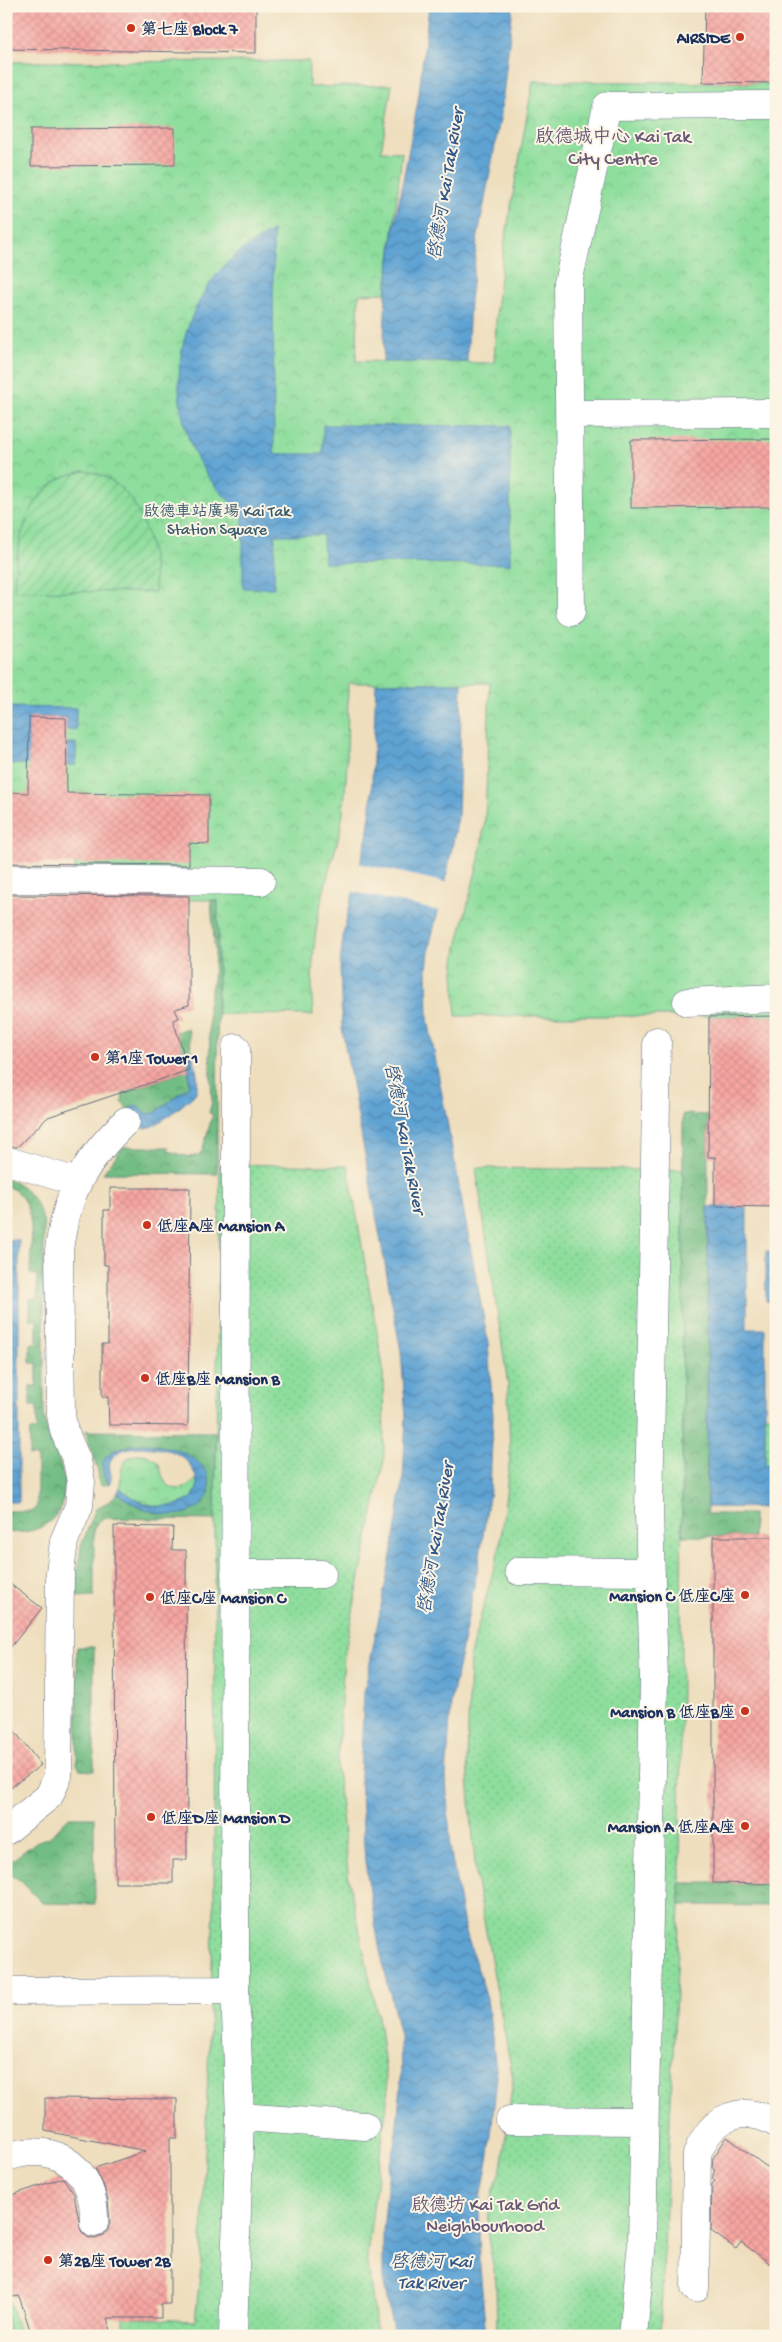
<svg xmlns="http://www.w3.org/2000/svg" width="782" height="2342" font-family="'Gochi Hand','LXGW WenKai TC',sans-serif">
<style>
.grass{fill:url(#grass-dots);stroke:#54867e}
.forest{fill:url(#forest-crowns);stroke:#467671}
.park{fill:url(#park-crowns);stroke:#54867e}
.garden{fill:url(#garden-furrows);stroke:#54867e}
.water{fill:url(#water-waves);stroke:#3d6998}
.pier{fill:#eedebd}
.building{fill:url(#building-cross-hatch)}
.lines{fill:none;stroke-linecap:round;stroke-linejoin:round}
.minor-casing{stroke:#656c7f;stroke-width:29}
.minor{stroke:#fff;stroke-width:28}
.poi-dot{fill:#c8321e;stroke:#fcf5e5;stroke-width:2}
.labels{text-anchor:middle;stroke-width:4;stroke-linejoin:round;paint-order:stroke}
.poi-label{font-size:16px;font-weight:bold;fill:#1b2f5e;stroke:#fcf5e5;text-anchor:start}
.park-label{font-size:16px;fill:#385b6e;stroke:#fcf5e5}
.water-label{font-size:18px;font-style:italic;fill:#335887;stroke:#fcf5e5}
.neighbourhood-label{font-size:18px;fill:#685976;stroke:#fcf5e5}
.quarter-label{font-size:19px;fill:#685976;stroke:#fcf5e5}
</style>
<defs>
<pattern id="grass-dots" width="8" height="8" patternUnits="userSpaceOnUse" patternTransform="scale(1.25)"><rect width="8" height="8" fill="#8ede9d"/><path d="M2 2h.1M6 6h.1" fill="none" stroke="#7abf8a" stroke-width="1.8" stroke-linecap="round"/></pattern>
<pattern id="forest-crowns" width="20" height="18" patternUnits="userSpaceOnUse" patternTransform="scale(1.25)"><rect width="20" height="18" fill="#72bd84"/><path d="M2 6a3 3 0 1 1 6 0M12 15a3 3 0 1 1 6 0" fill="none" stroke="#5d9a6f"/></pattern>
<pattern id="park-crowns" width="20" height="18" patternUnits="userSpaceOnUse" patternTransform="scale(1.25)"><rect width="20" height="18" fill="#8ede9d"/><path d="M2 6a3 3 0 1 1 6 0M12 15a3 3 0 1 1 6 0" fill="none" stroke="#7abf8a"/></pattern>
<pattern id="garden-furrows" width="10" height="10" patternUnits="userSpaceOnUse" patternTransform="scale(1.25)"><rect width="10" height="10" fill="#8ede9d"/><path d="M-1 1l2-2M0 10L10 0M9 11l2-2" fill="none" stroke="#7abf8a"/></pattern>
<pattern id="water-waves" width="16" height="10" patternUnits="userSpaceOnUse" patternTransform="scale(1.25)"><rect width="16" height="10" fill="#5fa3d3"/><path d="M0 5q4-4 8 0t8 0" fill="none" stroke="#4e85ae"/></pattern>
<pattern id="building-cross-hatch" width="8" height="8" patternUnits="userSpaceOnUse" patternTransform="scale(1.25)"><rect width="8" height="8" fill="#f7a6a2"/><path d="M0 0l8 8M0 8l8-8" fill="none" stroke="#d38f8e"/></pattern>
</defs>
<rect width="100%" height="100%" fill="#fcf5e5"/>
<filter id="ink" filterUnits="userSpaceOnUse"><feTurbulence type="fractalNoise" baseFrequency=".02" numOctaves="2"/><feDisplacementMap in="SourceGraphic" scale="10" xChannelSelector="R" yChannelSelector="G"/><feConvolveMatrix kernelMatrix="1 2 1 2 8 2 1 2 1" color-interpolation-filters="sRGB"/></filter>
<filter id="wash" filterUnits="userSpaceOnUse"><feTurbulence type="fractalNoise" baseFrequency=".0096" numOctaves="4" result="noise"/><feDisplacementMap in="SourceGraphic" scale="20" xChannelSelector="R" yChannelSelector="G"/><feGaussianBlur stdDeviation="1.12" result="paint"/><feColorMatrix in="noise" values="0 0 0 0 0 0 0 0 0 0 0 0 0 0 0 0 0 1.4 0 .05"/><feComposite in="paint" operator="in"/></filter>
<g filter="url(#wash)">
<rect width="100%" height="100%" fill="#eedebd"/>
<path class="grass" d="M220 1164 348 1166 383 1367 384 1459 344 1655 337 1769 349 1881 380 2027 388 2094 367 2255 377 2336H128L113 2288 133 2280V2318L195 2321 201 2266 214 1905 215 1520Z
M476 1168 683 1170 680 1905 660 2336H497L496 2282 488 2239 489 2207 502 2164 513 2079 476 1877 467 1764 470 1655 500 1546 510 1457 508 1385Z
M765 1415H776V1465H765Z
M6 2297H8L20 2336H8Z"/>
<path class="forest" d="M211 900H218V910L217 1174 103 1173 123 1147H169L168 1151 189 1157 199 1155 202 1151 213 1114 209 1113 212 1102 208 1006 213 980 215 953Z
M188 1028 192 1053H189V1086L155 1113 147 1114 135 1105 128 1111 122 1102 123 1093 188 1070 176 1032Z
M683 1114 708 1115 707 1514H753V1537L682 1536Z
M6 1178C28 1186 39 1203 44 1225V1416C47 1435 56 1449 61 1467 74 1509 48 1537 6 1532V1511H32L37 1506V1457L29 1456 30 1430H37V1406H30V1386H37V1363H30V1344L37 1343V1319H30V1299H37V1275L30 1274C30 1246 40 1198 6 1186Z
M85 1431 216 1432 215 1520 103 1518 96 1524 94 1528V1596L77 1597V1573L81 1546 96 1508 110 1501 117 1493C148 1515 170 1521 205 1503L189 1456C159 1446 144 1441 113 1450L103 1476 109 1484 102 1485 99 1483 98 1471Z
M77 1647H94V1771L80 1770 77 1764Z
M69 1817H94L95 1904 42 1903 20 1880 6 1872V1865L36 1842 51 1836Z
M773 1851H776V1906L680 1905V1883H773Z"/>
<path class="park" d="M309 61V87L392 85 381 151 402 152 386 293 359 294 356 361 494 363 497 303 504 246 533 81 776 83V1016H456L454 971 457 947 479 859 485 821 490 683H348C347 732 349 783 340 831 336 850 329 868 325 886 314 928 310 972 313 1015L218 1014V900L76 899 75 860 6 859V62Z
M144 1454C149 1456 154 1458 158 1463 161 1467 161 1474 163 1478 170 1494 188 1490 196 1479L198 1486 192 1498C166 1513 141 1506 120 1488 121 1469 120 1455 144 1454Z"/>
<path class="garden" d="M84 471C91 472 98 473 103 476 144 495 155 552 155 592L14 591C15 556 22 507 52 484 62 476 73 474 84 471Z"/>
<path class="water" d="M429 6H513L501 114 477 241 470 301 467 362H383L386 293 394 228 418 101Z
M273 231 274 454H323V425L510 426V564L324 563 323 535H275L274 588H243V514C229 501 215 488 205 472 163 406 173 320 226 264 239 250 257 240 273 231Z
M376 683H462L458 817 444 889 430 943 427 969 428 1019 488 1342 493 1416 490 1490 479 1561 451 1704 446 1778 451 1852 464 1926 487 1999 497 2076 489 2154 479 2210 480 2267 486 2336H394L383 2279V2231L389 2168 395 2142 401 2086 400 2036 379 1946 365 1862 360 1777 364 1693 393 1545 403 1481 406 1417 401 1352 342 1029 340 963 344 929 367 837 371 807Z
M6 707 76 708V730H66V718H29V754L66 743H76V765L6 764Z
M189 1053H192C195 1066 201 1082 195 1094 187 1102 155 1129 145 1128 137 1126 133 1117 128 1111L135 1105 147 1114 155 1113 189 1086Z
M708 1207H747V1329H765V1464L776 1465V1508L707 1507Z
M6 1240H19V1502H6Z
M766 1251 776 1252V1301H766Z
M140 1444C257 1448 211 1561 117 1493L120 1488C138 1503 156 1511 179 1504 185 1502 191 1500 195 1494 202 1481 191 1462 179 1455 172 1450 161 1449 153 1448 141 1447 126 1446 116 1454 102 1465 116 1475 109 1484 90 1455 116 1448 140 1444Z"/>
<path class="pier" d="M358 863 448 883 440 911 350 891Z"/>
<g id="blocks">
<path class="building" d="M6 6H256V53L6 49Z
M705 6H726L776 13V83L703 82Z
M175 128V165L31 166V129Z
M776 439V507L631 508V440Z
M29 717 66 718 67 793 209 795V844L189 843V865L6 863V792L28 793Z
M6 895 189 896V1005L175 1009 179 1018 173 1020 189 1070 48 1117 17 1147 6 1146Z
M776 1016V1207L715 1206V1157H708L709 1017Z
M110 1188H190L188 1426 109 1425 108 1397H102V1344H108V1265H104V1210H110Z
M114 1526 173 1527 172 1550H186L187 1860H173V1883H115Z
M713 1537H774L773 1571H776V1620H773V1652L776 1736H773V1801H776V1851H773V1884L713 1883Z
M6 1581 42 1608 6 1653Z
M6 1720 41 1765 6 1791Z
M45 2098 177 2099V2138H170V2304H161V2318H107L113 2336H32L19 2296 13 2297 6 2273V2197L63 2178 74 2194 81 2231 87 2237 95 2239 103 2236 108 2230 110 2222 108 2200 103 2184 95 2168 146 2151 45 2131Z
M727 2137 776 2174V2268L741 2242 736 2249 711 2231 712 2184 715 2181 712 2179 715 2169 712 2168 713 2158Z"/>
</g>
</g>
<g filter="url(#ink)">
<use href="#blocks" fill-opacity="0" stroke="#656c7f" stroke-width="1"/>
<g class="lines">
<g class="minor-casing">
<path id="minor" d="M569 414 776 413
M571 612 568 283 607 106 776 105
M6 879 261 881
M687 1002 776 998
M8 1161 77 1182
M519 1571 651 1572
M235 1574H322
M6 1831 49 1796 58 1776 60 1572 64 1541 79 1506 81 1482 77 1461 64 1431 61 1415 59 1250C67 1191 84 1162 126 1121
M6 1991 235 1990
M240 2117 365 2126
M510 2120 643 2121
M6 2154 7 2157C58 2140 96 2170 94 2223
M695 2288 697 2154C711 2118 740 2103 776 2123
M233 2336 240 2117 235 1990 236 1048
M633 2336 642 2242 654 1681 649 1512 657 1041"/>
</g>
<use href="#minor" class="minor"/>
</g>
</g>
<g class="poi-dot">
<circle cx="131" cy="28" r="5"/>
<circle cx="740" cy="37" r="5"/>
<circle cx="95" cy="1057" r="5"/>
<circle cx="147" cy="1225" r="5"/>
<circle cx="145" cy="1378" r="5"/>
<circle cx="745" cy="1595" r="5"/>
<circle cx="150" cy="1597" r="5"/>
<circle cx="745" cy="1711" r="5"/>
<circle cx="151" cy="1817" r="5"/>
<circle cx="745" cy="1826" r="5"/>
<circle cx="48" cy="2260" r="5"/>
</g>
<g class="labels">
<g class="poi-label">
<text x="141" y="34">第七座 Block 7</text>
<text x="730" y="43" text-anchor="end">AIRSIDE</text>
<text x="105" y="1063">第1座 Tower 1</text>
<text x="157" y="1231">低座A座 Mansion A</text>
<text x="155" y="1384">低座B座 Mansion B</text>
<text x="735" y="1601" text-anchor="end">Mansion C 低座C座</text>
<text x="160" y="1603">低座C座 Mansion C</text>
<text x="735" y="1717" text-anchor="end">Mansion B 低座B座</text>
<text x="161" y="1823">低座D座 Mansion D</text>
<text x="735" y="1832" text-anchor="end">Mansion A 低座A座</text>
<text x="58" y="2266">第2B座 Tower 2B</text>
</g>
<g class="park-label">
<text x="217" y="516">啟德車站廣場 Kai Tak<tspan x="217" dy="18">Station Square</tspan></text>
</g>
<g class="water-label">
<text transform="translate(445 184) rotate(-81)" y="6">啓德河 Kai Tak River</text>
<text transform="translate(406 1138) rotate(79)" y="6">啓德河 Kai Tak River</text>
<text transform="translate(435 1538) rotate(-81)" y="6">啓德河 Kai Tak River</text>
<text x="431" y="2267">啓德河 Kai<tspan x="431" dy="21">Tak River</tspan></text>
</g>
<g class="neighbourhood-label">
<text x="485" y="2210">啟德坊 Kai Tak Grid<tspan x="485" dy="21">Neighbourhood</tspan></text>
</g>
<g class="quarter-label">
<text x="613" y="142">啟德城中心 Kai Tak<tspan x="613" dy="22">City Centre</tspan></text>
</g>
</g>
<rect width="782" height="2342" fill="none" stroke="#fcf5e5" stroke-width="25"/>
</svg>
